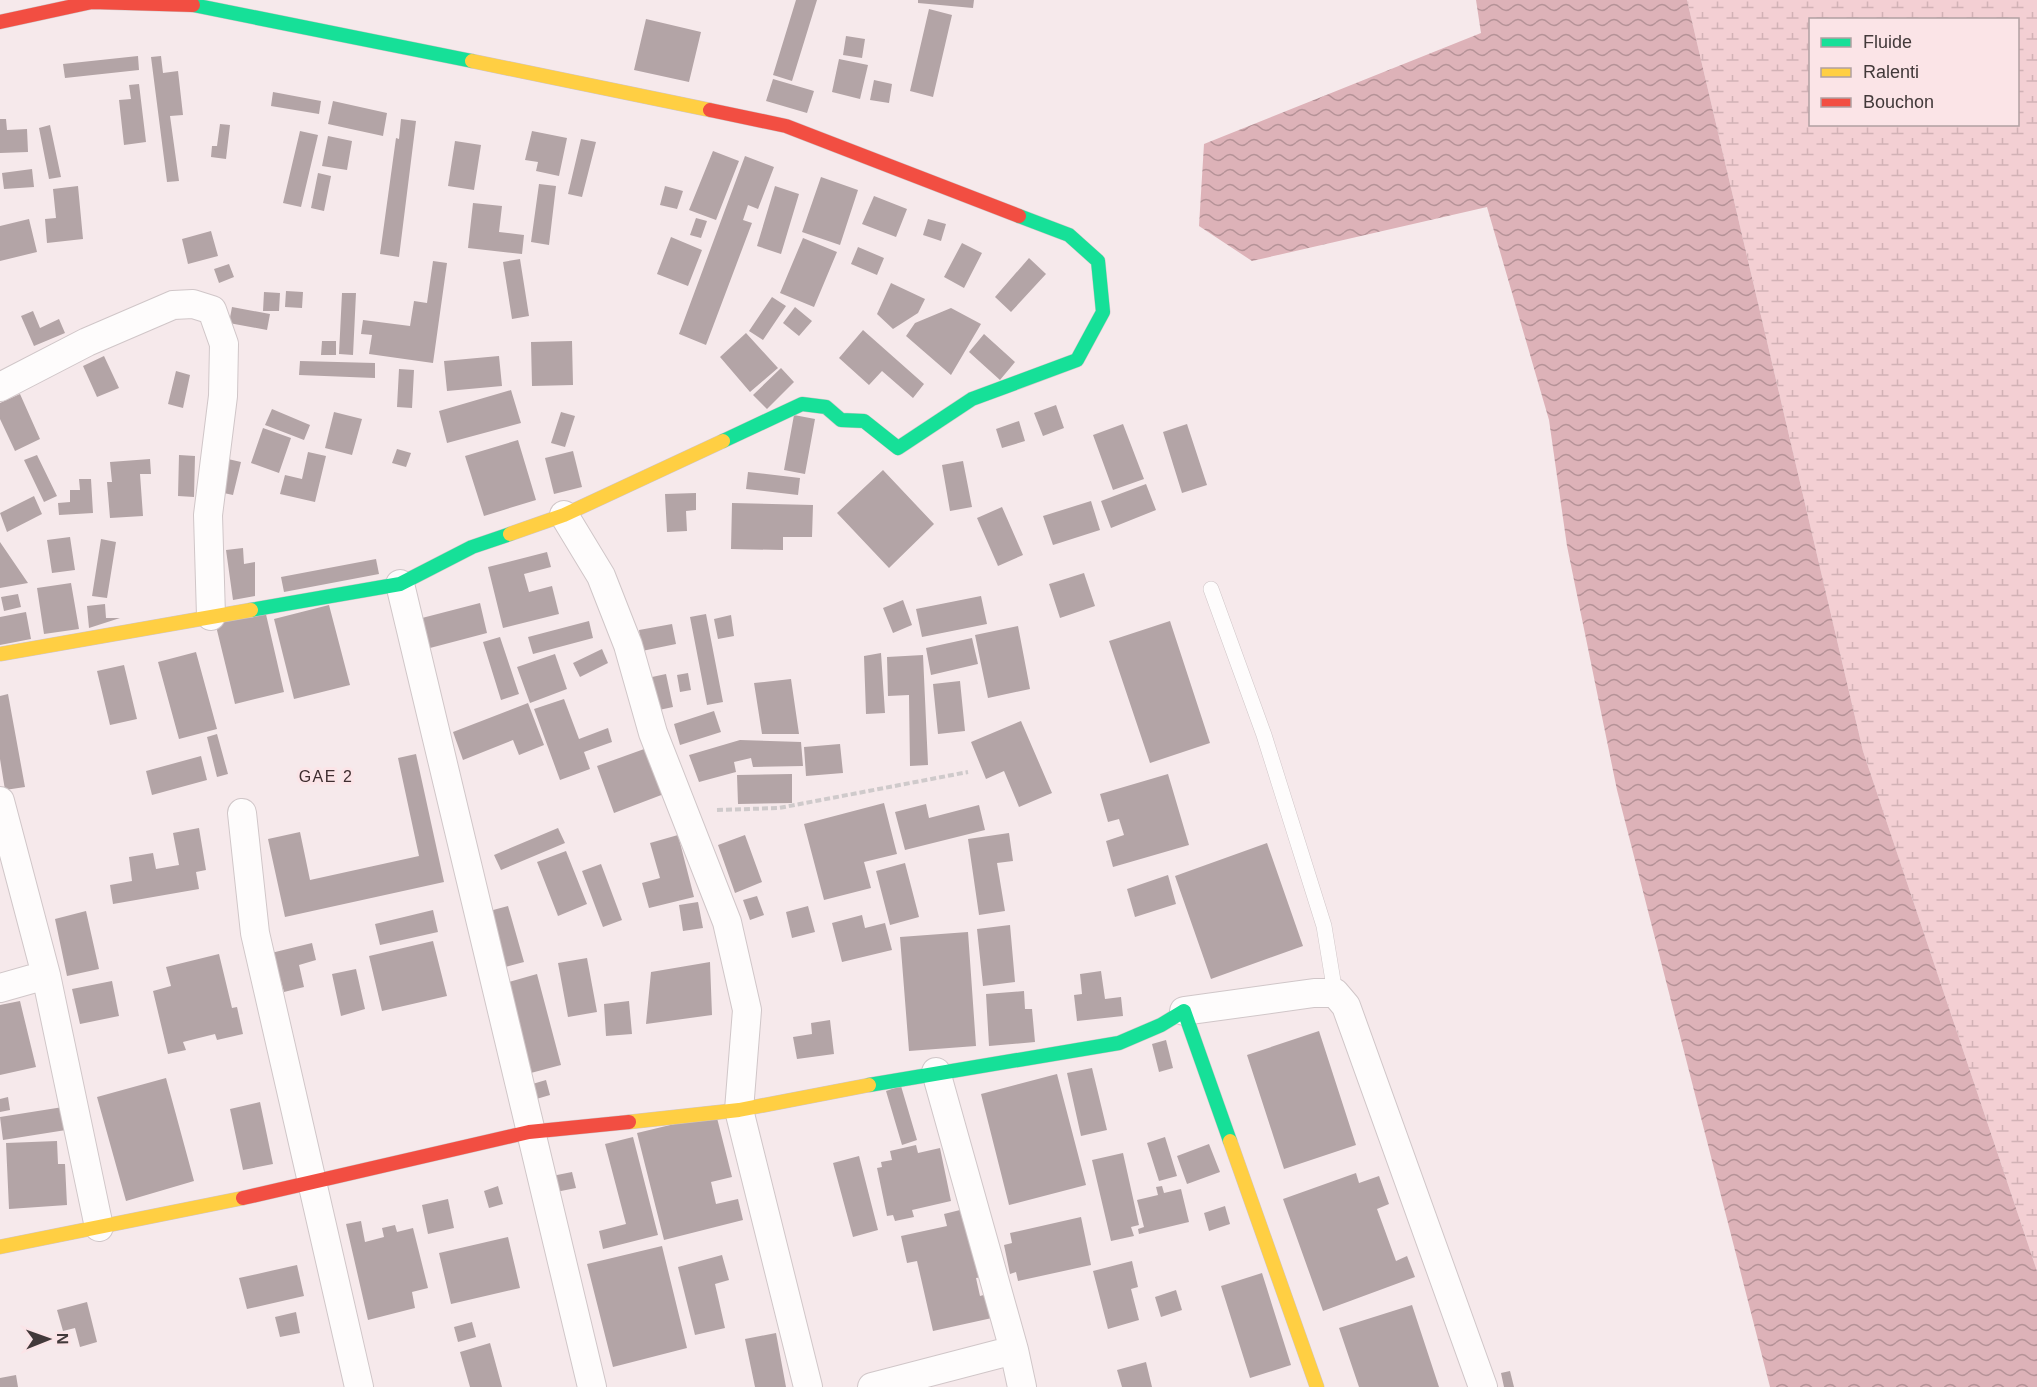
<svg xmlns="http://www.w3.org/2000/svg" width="2037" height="1387" font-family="Helvetica,sans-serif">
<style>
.wetland{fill:url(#wetland-marsh);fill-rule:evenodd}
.water{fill:url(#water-waves)}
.building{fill:#b3a4a6}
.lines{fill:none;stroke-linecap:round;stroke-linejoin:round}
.lane-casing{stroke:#d0c6c8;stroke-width:16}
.street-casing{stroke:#d0c6c8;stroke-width:30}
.fast-casing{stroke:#d0c6c8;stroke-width:15}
.slow-casing{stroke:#d0c6c8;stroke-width:15}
.jam-casing{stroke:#d0c6c8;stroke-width:15}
.path{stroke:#cfcacb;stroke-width:4;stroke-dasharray:6 3;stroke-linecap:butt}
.lane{stroke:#fefcfc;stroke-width:15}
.street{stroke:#fefcfc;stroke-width:28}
.fast{stroke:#16e098;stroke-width:14}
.slow{stroke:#ffcf43;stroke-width:14}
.jam{stroke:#f24e42;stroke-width:14}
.labels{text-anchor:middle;stroke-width:6;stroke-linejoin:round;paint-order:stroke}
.neighbourhood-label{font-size:16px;letter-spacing:1.5px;fill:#3e2d2f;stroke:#fbe4e7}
</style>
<defs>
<pattern id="wetland-marsh" width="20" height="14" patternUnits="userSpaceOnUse" patternTransform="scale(1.5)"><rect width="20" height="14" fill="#f3cfd3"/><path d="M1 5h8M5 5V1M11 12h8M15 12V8" fill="none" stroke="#d2b2b6"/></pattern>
<pattern id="water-waves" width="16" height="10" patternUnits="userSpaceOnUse" patternTransform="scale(1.5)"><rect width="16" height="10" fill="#ddb2b8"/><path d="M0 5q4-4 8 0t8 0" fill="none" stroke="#b59297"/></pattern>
</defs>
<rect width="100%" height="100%" fill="#f6e9eb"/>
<path class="wetland" d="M1687 0H2037V1271L1863 751ZM1810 20H2018V124H1810Z"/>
<path class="water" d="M1476 0H1687L1863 751 2037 1271V1387H1770L1617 790 1567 546 1549 420 1487 207 1252 261 1199 226 1204 144 1481 33Z"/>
<path class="building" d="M796 0H817L792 81 773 75Z
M918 0H974L973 8 918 3Z
M929 9 952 15 933 97 910 91Z
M646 19 701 32 689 82 634 70Z
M846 36 865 39 862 58 843 55Z
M138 56 139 70 65 78 63 64Z
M161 56 163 73 178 71 183 115 170 116 179 181 167 182 151 57Z
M839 59 868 65 860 99 832 92Z
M773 79 814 91 807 113 766 101Z
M874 80 892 84 889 103 870 100Z
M139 84 146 142 124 145 119 100 131 99 129 85Z
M273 92 321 101 319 114 271 106Z
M333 101 387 113 383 136 328 124Z
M0 119H6L7 130 27 129 28 152 0 153Z
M401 119 416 121 399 257 380 254 396 138 399 139Z
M220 124 230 125 226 159 211 157 212 146H217Z
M50 125 61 177 49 179 39 128Z
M300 131 318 135 301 207 283 203Z
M532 131 567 138 559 176 536 171 538 162 525 160Z
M328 136 352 141 347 170 322 166Z
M581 139 596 142 582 197 568 194Z
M455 141 481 145 474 190 448 186Z
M713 151 739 161 716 220 689 210Z
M745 156 774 167 758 209 748 205 743 220 752 223 706 345 679 334Z
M32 169 34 187 4 189 2 173Z
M318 173 331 176 324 211 311 208Z
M821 177 858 190 840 245 802 232Z
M539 184 556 186 549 245 531 242Z
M78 186 83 239 47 243 45 219 56 218 53 189Z
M665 186 683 191 677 209 660 205Z
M775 186 799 194 781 254 757 246Z
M874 196 907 209 896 237 862 224Z
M473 203 502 206 499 232 524 235 522 254 468 248Z
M696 218 707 221 701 238 690 235Z
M29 219 37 252 0 261V226Z
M928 219 946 224 941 241 923 235Z
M211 231 218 256 188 264 182 239Z
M671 237 702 250 688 286 657 274Z
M803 238 837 252 814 307 780 293Z
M962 243 982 253 964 288 944 277Z
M858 247 884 258 877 275 851 264Z
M1029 258 1046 274 1011 312 995 297Z
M520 259 529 316 512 319 503 262Z
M433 261 447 263 433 363 369 354 372 335 361 334 363 320 410 326 414 301 427 303Z
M229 264 234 277 219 283 214 269Z
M891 283 925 299 918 313 893 329 877 314Z
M286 291 303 292 302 308 285 307Z
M264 292 280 293 279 311H263Z
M342 293H356L353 355 339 354Z
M772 297 786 306 763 340 749 331Z
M232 307 270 314 267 330 229 323Z
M795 307 812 321 799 336 783 323Z
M951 308 981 324 951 375 906 336 915 323Z
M33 311 40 328 59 319 65 333 34 346 21 316Z
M863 330 924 384 913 398 882 371 869 385 839 358Z
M746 333 778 368 750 392 720 357Z
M984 334 1015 362 1000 380 969 352Z
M322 341H336V355H321Z
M572 341 573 385 532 386 531 342Z
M104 356 119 388 97 397 83 366Z
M499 356 502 386 447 391 444 361Z
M300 361 375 363V378L299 375Z
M781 368 794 382 767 409 753 395Z
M399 369 414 370 412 408 397 407Z
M176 371 190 375 183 408 168 404Z
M511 390 521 423 447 443 439 411Z
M20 394 40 439 15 451 0 419V403Z
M1056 405 1064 428 1043 436 1034 413Z
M272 409 310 425 304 440 265 425Z
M334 412 362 419 352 455 325 448Z
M561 412 575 416 565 447 551 443Z
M794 415 815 419 805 474 784 470Z
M1019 421 1025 441 1002 448 996 429Z
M1123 424 1144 479 1113 490 1093 435Z
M1187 424 1207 485 1182 493 1163 432Z
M263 428 291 438 279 473 251 463Z
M518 440 536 500 484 516 465 456Z
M397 449 411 453 406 467 392 463Z
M573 451 582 487 554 494 545 458Z
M308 452 326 456 315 502 280 494 285 475 302 479Z
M37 455 57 496 44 502 24 460Z
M179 455 195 456 194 497 178 496Z
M150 459 151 474H140L143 516 110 518 107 482H112L110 462Z
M228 459 241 462 233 495 219 492Z
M963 461 972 507 950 511 942 465Z
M883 470 934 524 889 568 837 513Z
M748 472 800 478 798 495 746 489Z
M79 479H91L93 513 59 515 58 503 70 502V490H80Z
M1146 484 1156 510 1111 528 1101 501Z
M696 493V510L686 511 687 531 667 532 665 494Z
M34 496 42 514 7 532 0 513Z
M1091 501 1100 530 1053 545 1043 516Z
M732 503 813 505 812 537H783V550L731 549Z
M1002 507 1023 555 998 566 977 518Z
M70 537 75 570 52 573 47 540Z
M101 539 116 542 107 598 92 596Z
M0 542 28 583 0 588Z
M243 548 244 564 255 562V596L233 600 226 550Z
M547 552 551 567 524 574 529 592 552 586 559 614 503 628 488 567Z
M376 559 379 574 284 592 281 577Z
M1084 573 1095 606 1060 618 1049 584Z
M71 583 79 629 44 634 37 588Z
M18 594 21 607 4 611 1 597Z
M981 596 987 624 922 637 916 609Z
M903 600 912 625 893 633 883 608Z
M480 603 487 633 430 648 422 618Z
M105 604 106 618H120L89 628 87 606Z
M329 605 350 685 294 699 274 619Z
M265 610 284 692 235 704 215 622Z
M26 612 31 639 0 645V617Z
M706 614 723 702 707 705 690 617Z
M731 615 734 636 718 639 714 619Z
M589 621 593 638 533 654 528 637Z
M1170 621 1210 743 1150 763 1109 641Z
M672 624 676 644 642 651 639 630Z
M1018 626 1030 689 988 698 975 635Z
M500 637 519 694 501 700 483 642Z
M972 638 978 664 931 675 926 648Z
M602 649 608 663 580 677 573 663Z
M196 652 217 729 179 739 158 662Z
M881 653 885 713 866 714 864 656Z
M555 654 567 689 530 703 517 667Z
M923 655 928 765 910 766 909 695 888 696 887 657Z
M124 665 137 719 110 725 97 671Z
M688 673 691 690 680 692 677 675Z
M666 674 673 707 659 710 652 677Z
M791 679 799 734H762L754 683Z
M960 681 965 731 938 734 933 684Z
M8 694 25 787 5 790 0 759V696Z
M564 699 579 739 608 728 612 742 584 752 590 769 560 780 534 709Z
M528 703 544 745 519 755 513 740 463 760 453 732Z
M714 711 721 732 680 745 674 724Z
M1021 721 1052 793 1019 807 1004 771 986 779 971 742Z
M217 734 228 774 217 777 207 737Z
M740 740 801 742 803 766 753 767 751 758 734 762 736 772 699 782 689 755Z
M840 744 843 773 806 776 804 747Z
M647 748 664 794 614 813 597 766Z
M416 754 444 882 285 917 268 839 300 832 310 880 419 856 398 758Z
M201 756 207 780 152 795 146 771Z
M792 774V803L738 804 737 775Z
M1168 774 1189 845 1113 867 1106 841 1124 835 1119 819 1108 822 1100 794Z
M884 803 897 854 864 862 871 888 824 900 804 824Z
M926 804 929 818 979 805 985 830 905 850 895 812Z
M199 828 206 870 196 872 199 889 113 904 110 885 132 881 129 857 153 853 156 869 179 865 173 833Z
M558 828 565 843 501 870 494 855Z
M1009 833 1013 861 997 863 1005 911 979 915 968 839Z
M678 835 694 897 649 908 642 883 660 878 650 843Z
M745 835 762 882 735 893 718 845Z
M1267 843 1303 946 1211 979 1175 876Z
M566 851 587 904 558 916 537 862Z
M905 863 919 917 890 925 876 871Z
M601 864 622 920 603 927 582 871Z
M1168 875 1176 904 1135 917 1127 889Z
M757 896 764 915 750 920 743 900Z
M698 902 703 928 683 931 679 905Z
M508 906 524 962 498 969 482 913Z
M808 906 815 932 792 938 786 912Z
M433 910 438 932 380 945 375 924Z
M86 911 99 969 67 976 55 919Z
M862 915 865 928 885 923 892 950 842 962 832 923Z
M1010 925 1015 982 983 986 977 929Z
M968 932 976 1046 909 1051 900 937Z
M433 941 447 996 382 1011 369 956Z
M312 943 316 960 299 965 304 987 284 992 277 967 267 970 263 955Z
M219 954 232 1008 237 1007 243 1034 217 1040 215 1034 183 1042 186 1050 168 1054 153 991 171 986 166 967Z
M587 958 597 1012 568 1017 558 963Z
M710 962 712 1015 646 1024 651 972Z
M356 969 365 1009 341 1016 332 974Z
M1101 971 1105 999 1121 997 1123 1016 1077 1021 1074 995 1082 994 1080 974Z
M537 974 561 1065 527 1074 502 984Z
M112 981 119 1016 80 1024 72 989Z
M1024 991 1025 1009H1032L1035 1042 989 1046 986 994Z
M20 1001 36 1067 0 1075V1005Z
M629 1001 632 1034 606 1036 604 1004Z
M830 1020 834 1054 797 1059 793 1037 812 1034 811 1023Z
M1319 1031 1356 1145 1284 1169 1247 1055Z
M1166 1040 1173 1068 1159 1072 1152 1044Z
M1092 1068 1107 1130 1081 1136 1067 1073Z
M1057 1074 1086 1185 1009 1205 981 1094Z
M166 1078 194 1181 126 1201 97 1097Z
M546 1080 550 1095 533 1100 529 1085Z
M901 1086 917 1140 902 1145 886 1091Z
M8 1097 10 1110 0 1112V1099Z
M260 1102 273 1164 243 1170 230 1109Z
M63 1107 66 1130 3 1140 0 1117Z
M716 1114 732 1177 711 1182 716 1204 738 1199 743 1220 664 1240 637 1133Z
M633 1137 658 1235 603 1249 599 1231 626 1224 605 1144Z
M1165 1137 1177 1176 1159 1181 1147 1143Z
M57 1141 58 1164H65L67 1205 9 1209 6 1143Z
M1209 1144 1220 1172 1187 1184 1177 1156Z
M916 1145 918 1153 940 1148 951 1201 912 1210 914 1217 895 1221 893 1215 887 1216 877 1168 882 1167 881 1162 892 1160 890 1151Z
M1123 1153 1139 1225 1131 1227 1134 1236 1111 1241 1092 1160Z
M859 1156 878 1230 853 1237 833 1163Z
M572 1172 576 1188 556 1192 552 1176Z
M1356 1173 1359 1183 1379 1176 1389 1204 1377 1209 1396 1261 1407 1256 1415 1277 1323 1311 1283 1199Z
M498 1186 503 1204 489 1208 484 1191Z
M1162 1186 1164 1193 1181 1189 1189 1222 1139 1234 1138 1229 1144 1227 1137 1200 1158 1195 1156 1187Z
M448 1199 454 1228 428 1234 422 1205Z
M1225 1206 1230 1224 1209 1231 1204 1213Z
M960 1210 963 1222 971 1220 983 1277 976 1278 980 1296 987 1294 992 1318 933 1331 917 1261 907 1263 901 1236 947 1226 944 1214Z
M1081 1217 1091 1265 1018 1281 1016 1272 1010 1274 1004 1245 1012 1243 1010 1233Z
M361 1221 365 1242 384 1237 382 1228 395 1225 397 1232 413 1228 428 1288 412 1292 415 1308 368 1320 346 1224Z
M508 1237 520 1288 451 1304 439 1253Z
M662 1246 687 1348 613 1367 587 1264Z
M722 1255 729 1280 715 1284 725 1328 695 1335 678 1267Z
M1132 1261 1138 1287 1131 1289 1139 1320 1108 1329 1093 1271Z
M297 1265 304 1296 247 1309 239 1278Z
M1262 1273 1291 1365 1250 1378 1221 1286Z
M1176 1290 1182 1310 1161 1317 1155 1297Z
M87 1302 97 1342 80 1347 75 1328 63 1331 57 1310Z
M1412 1305 1439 1387H1359L1339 1328Z
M296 1312 300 1333 280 1337 275 1317Z
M472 1322 476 1337 458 1342 454 1327Z
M776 1333 786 1387H755L745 1339Z
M490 1343 502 1387H470L460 1352Z
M1146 1362 1152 1387H1122L1117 1370Z
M1510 1371 1514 1387H1504L1501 1373Z
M16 1375 18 1387H0V1378Z"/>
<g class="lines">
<g class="lane-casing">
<path id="lane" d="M1211 589 1264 735 1324 926 1335 993"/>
</g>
<g class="street-casing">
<path id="street" d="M0 387 87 342 173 305 193 304 212 310 224 344 223 396 208 515 211 616
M564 515 601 576 628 645 653 733 727 922 747 1010 739 1110 808 1387
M400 584 592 1387
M0 801 46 975 99 1227
M242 813 255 933 359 1387
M0 988 46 975
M1184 1011 1314 993H1335L1346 1006 1483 1387
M936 1072 1014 1350 1022 1387
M872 1387 1014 1350"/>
</g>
<g class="fast-casing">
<path id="fast" d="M193 5 472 61
M723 441 802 404 826 407 841 420 864 421 898 448 972 399 1077 360 1103 312 1098 261 1069 235 1019 216
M251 610 400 584 472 547 510 534
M869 1085 1119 1043 1161 1025 1184 1011 1230 1141"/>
</g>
<g class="slow-casing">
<path id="slow" d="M472 61 710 110
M510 534 564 515 723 441
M0 654 251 610
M629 1122 739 1110 869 1085
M1230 1141 1317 1387
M0 1247 243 1198"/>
</g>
<g class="jam-casing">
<path id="jam" d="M0 22 92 2 193 5
M710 110 786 126 1019 216
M243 1198 529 1132 629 1122"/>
</g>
<path class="path" d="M717 810 779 808 968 772"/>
<use href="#lane" class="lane"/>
<use href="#street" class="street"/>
<use href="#fast" class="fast"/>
<use href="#slow" class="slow"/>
<use href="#jam" class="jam"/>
</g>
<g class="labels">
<g class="neighbourhood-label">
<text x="326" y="782">GAE 2</text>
</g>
</g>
<rect x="1809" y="18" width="210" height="108" fill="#fbe4e7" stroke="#b1a0a2" stroke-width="1.5"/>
<rect x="1821" y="38" width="30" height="9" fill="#16e098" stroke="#b1a0a2" stroke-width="1.5"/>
<text x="1863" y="48" font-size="18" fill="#42393a">Fluide</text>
<rect x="1821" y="68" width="30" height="9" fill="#ffcf43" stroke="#b1a0a2" stroke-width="1.5"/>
<text x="1863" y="78" font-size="18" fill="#42393a">Ralenti</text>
<rect x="1821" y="98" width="30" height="9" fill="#f24e42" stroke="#b1a0a2" stroke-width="1.5"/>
<text x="1863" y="108" font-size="18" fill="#42393a">Bouchon</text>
<g transform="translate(48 1339) rotate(89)" stroke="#fbe4e7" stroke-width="4.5" paint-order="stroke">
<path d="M0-4.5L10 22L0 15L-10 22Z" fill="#42393a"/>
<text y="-9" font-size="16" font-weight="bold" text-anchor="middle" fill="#42393a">N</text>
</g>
</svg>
